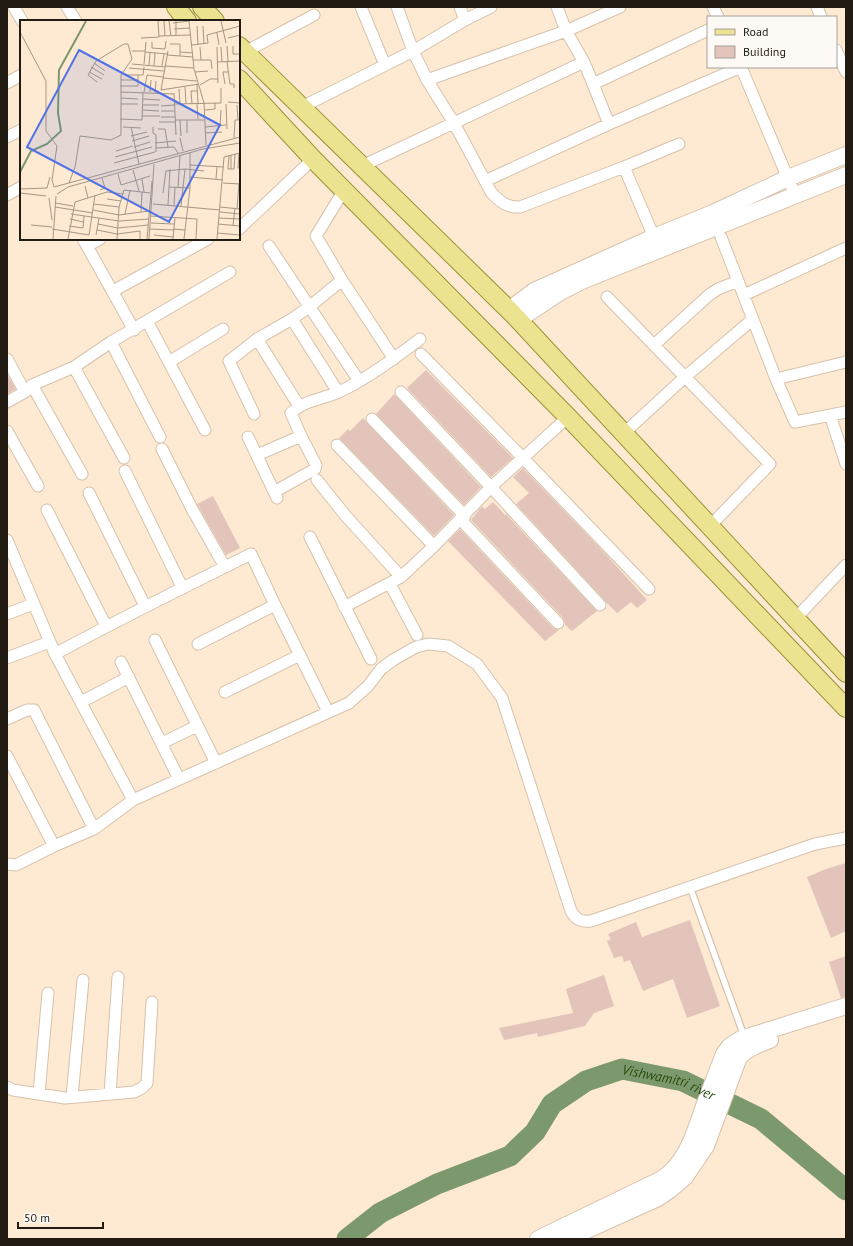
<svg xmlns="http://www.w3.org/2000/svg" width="853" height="1246" font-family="'PT Sans',sans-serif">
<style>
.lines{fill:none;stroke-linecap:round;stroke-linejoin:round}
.river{stroke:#7c996e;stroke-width:21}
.building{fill:#e3c4ba}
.lane-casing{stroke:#d6c2ab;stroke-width:8}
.street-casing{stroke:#d6c2ab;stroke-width:13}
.secondary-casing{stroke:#d6c2ab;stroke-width:18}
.primary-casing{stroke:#9d9135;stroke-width:20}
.lane{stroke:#fff;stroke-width:5.5}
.street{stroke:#fff;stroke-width:11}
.secondary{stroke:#fff;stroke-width:16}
.primary{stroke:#ece391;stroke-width:18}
.labels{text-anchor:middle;stroke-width:3.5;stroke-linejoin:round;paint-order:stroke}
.water-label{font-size:14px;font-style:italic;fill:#294d0e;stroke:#fdf9f5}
.inset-river{fill:none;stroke:#7c996e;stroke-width:2}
.inset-road{fill:none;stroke:#a69785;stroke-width:1}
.view{fill:#5172e6;fill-opacity:0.15;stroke:#5172e6;stroke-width:2}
.inset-edge{fill:none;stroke:#221b12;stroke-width:2}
</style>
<rect width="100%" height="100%" fill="#fee9d2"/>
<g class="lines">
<path class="river" id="s1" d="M347 1239 380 1213 437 1184 510 1156 535 1132 552 1104 586 1081 622 1069 683 1081 761 1119 846 1190"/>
</g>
<path class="building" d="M426 370 513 458 491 477 407 388Z
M7 374 16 389 7 394Z
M394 394 481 487 464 505 376 414Z
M363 418 454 515 434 536 339 438 348 429 350 431Z
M523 468 602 550 647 600 637 608 631 602 617 613 607 603 516 504 529 493 513 477Z
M213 496 240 548 226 555 197 504Z
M493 502 505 515 506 514 597 611 572 631 565 625V622L563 618 471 520 482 506 485 509Z
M460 529 553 628 559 630 545 641 448 541Z
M846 863V931L831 938 807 877 826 869Z
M690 920 720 1006 687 1018 673 979 643 991 630 960 624 962 622 956 614 958 607 941 611 939 608 934 636 922 642 937Z
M846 956V997L841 998 829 962Z
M604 975 614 1006 594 1013 585 1026 538 1037 537 1033 504 1040 499 1028 573 1013 566 989Z"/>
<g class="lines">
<g class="lane-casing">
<path id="lane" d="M690 887 744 1036"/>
</g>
<g class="street-casing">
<path id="street" d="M14 7 22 21
M67 7 76 21
M361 7 385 65
M397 7 413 51 427 80 566 31 620 7
M460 7 465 20
M557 7 566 31 584 62 593 84 609 124
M713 7 718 17
M817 7 821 17
M836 50 846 72
M245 52 314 15
M427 80 454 123 491 192C499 201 507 208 520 207L624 167 679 144
M7 83 21 75
M593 84 708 30
M302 107 413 51 465 20 491 7
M7 137 21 130
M362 166 584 62
M624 167 654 237
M485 181 609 124 741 67 795 195
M344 190 316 236 342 280 394 359
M7 195 21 187
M239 229 313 159
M721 237 776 379 795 422 846 412
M83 239 134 330
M87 246 100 239
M269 246 359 381
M113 291 208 239
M744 295 846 248
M607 297 770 464 710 526
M292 319 338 392
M147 321 205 430
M257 339 299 406
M111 342 160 437
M654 345 709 295 718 289 738 281
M421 354 523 458 649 589
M7 359 25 392
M169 362 223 329
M74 367 124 458
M776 379 846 362
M32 385 82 474
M401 392 491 487 600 605
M7 402 25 392 32 385 74 367 111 342 230 272
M254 414 229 361 257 339 292 319 309 307 342 280
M830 415 846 464
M372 419 465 516
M7 431 38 486
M623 434 685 377 753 319
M248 437 277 498
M337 445 434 546
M162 449 192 509 225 567
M257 455 301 436 291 413C304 400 323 399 339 392 368 378 395 358 420 339
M125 471 182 587
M317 480 345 515 401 577
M274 492 315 469 316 465 301 436
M89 493 145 606
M47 510 106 626
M461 520 558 623
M310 537 371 659
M7 540 55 654 133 800
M390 584 417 635
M344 607 401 577 434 546 491 487 568 417
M7 614 33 604
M796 618 846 565
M155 640 216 763
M198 644 275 605
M55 654C119 619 185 587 251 554L275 605 328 712
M7 658 49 642
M121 662 179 779
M225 692 300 655
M81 702 129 677
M7 719 27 710H34L94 829
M162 743 197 726
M7 756 54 846
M7 864 16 865 54 846 94 829 133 800 349 703 368 686 381 669 393 660 416 647 428 644 448 646 477 664 502 698 571 911C576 920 581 922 591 921L815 844 846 838
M7 1087 13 1090 65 1098 134 1092 142 1088 147 1083 152 1002
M39 1094 48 993
M110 1094 118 977
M72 1097 83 980"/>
</g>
<g class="secondary-casing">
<path id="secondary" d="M509 310 534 291 654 237 713 213 788 178 846 155
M518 320 560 292 584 280 846 175
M538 1239 662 1179C686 1163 694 1135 703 1109 710 1090 717 1072 724 1054L730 1046 741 1039 846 1006
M567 1239 658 1198 671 1189 685 1177 706 1146 739 1057C748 1048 758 1044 770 1040"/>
</g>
<g class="primary-casing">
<path id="primary" d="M176 7 187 21
M202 7 215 21
M239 46 513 314 846 673
M239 79 313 159 568 417 846 708"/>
</g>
<use href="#lane" class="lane"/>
<use href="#street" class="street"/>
<use href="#secondary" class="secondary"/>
<use href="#primary" class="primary"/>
</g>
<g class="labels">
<g class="water-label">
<text dy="5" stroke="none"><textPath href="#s1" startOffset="379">Vishwamitri river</textPath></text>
</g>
</g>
<g transform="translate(20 20)">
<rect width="220" height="220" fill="#fee9d2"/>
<path class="inset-river" d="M0 152 11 131 27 124 41 111 38 93 39 50 66 1"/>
<path class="inset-road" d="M144 1 145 16M149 1 151 16M156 1V16M169 1 174 49 184 83 186 125M201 1 206 23M153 3 169 1M177 6 178 25M183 6 184 24M154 9 169 8M0 12 26 61V111L37 126 32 160 34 167 220 117M197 13 199 25M139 16 170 15M121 18 139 17 138 1M208 18 220 15M132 22V28L145 29 146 21M150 24H160V36M172 25 188 23 187 15 220 6M207 26 208 41M213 26V34H220M180 27 181 40M197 27 198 63M201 27 202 42M112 31H125M148 31 141 70 179 64M125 32 147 34M160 32 173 33M147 35 173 37M173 40H191L192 49M197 42 220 41M207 42 210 64H214V68M74 43 85 51M112 44 145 47M124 44 126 22M129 45 130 33M134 46 135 33M142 46 144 34M145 46 174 48M71 47 84 55M109 48 144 51M69 52 82 59M175 52 188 51M105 55H123L124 47M143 58 177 61M101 60H118M205 64 203 52H209M177 65 178 84M180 65 190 59H198M100 66H118V55M165 67 166 84M159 69 160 84M101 72 154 74M124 72 127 55 143 57M130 72 131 60M135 73 136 61M154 73 156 115M101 78 118 79M123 79 140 80M208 82 220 83M101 84H118M154 84 201 83V68M172 84 171 71H178M177 84 178 99M206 84 207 109M123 85H139M217 85 218 100M141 86 155 85M123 90 139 91M185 90 195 89V83M141 91H154M122 96H140M141 97H155M100 99 122 100 123 72M155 100H184M160 100 161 116M167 100V113M139 102H155M200 106 201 90M103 107 121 108M111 107 119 144M133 107V113L136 115V132M185 107 206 105M138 109H145L148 127M185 113 202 112M111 116 127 112M160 118 163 131M214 118 215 100H220M112 121 129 116M135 123 156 121M114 127 130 122M136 128 154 127 158 133M96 131 113 126M219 134 218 148H220M209 135 208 149H214L215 134M95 137 132 127M94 143 135 132M170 145 204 147M211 149V135M113 150 119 171M98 154 101 165 130 156M170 157 203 160M122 159 124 172M196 159 197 147M49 163 55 147 60 116 91 120 101 115V55L112 39 108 24H104L76 41 68 55 77 62M203 163 220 164M65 166 68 178M149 167 170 168M158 168 160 136M0 169 27 168 30 157M80 170 85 168 82 158M0 173 26 176M143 173 146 151 165 149M37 174 48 167 183 129 220 123M29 178 32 200M87 179 101 181M35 183 53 186M74 184 99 187M133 184 200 190M148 185 150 149M154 186 155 167M161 186 165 149 184 151M35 187 73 193M200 187 220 189M217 189 219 163M73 190 99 195 129 191M121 192 122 172M200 192 220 194M51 194 99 201 129 199M105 194 110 170M130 196 177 199 176 219M199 198 220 199M50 199 63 202M131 203 154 204M78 204 98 208 128 205M198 204 220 206M11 205 32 207M213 205 215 188M49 206 63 208 64 196M32 209 69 215 75 175M130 209 153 210M153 209 165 210M77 210 97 214 120 211V219M197 213 220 215M76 215 79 198M134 215 153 217M33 219 36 176M48 219 55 182 87 172 103 174M97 219 99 187 104 170 130 173M127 219 132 161M129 219 134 144M153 219 155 198M164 219 170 168V133M197 219 204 137 220 133"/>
<path class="view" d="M59 30 200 105 149 202 7 127Z"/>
<rect width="220" height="220" class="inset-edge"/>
</g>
<rect width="853" height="1246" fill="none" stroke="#221b12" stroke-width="16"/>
<rect x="707" y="16" width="130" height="52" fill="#fdf9f5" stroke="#a5a09a"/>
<rect x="715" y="29" width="20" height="6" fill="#ece391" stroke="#a5a09a"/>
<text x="743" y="36" font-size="12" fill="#221b12">Road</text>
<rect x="715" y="46" width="20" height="12" fill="#e3c4ba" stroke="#a5a09a"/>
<text x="743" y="56" font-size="12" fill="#221b12">Building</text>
<path d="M18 1222v6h85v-6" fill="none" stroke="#221b12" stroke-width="2"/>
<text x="24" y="1222" font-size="12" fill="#221b12" stroke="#fdf9f5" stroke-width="3" paint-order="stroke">50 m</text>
</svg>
